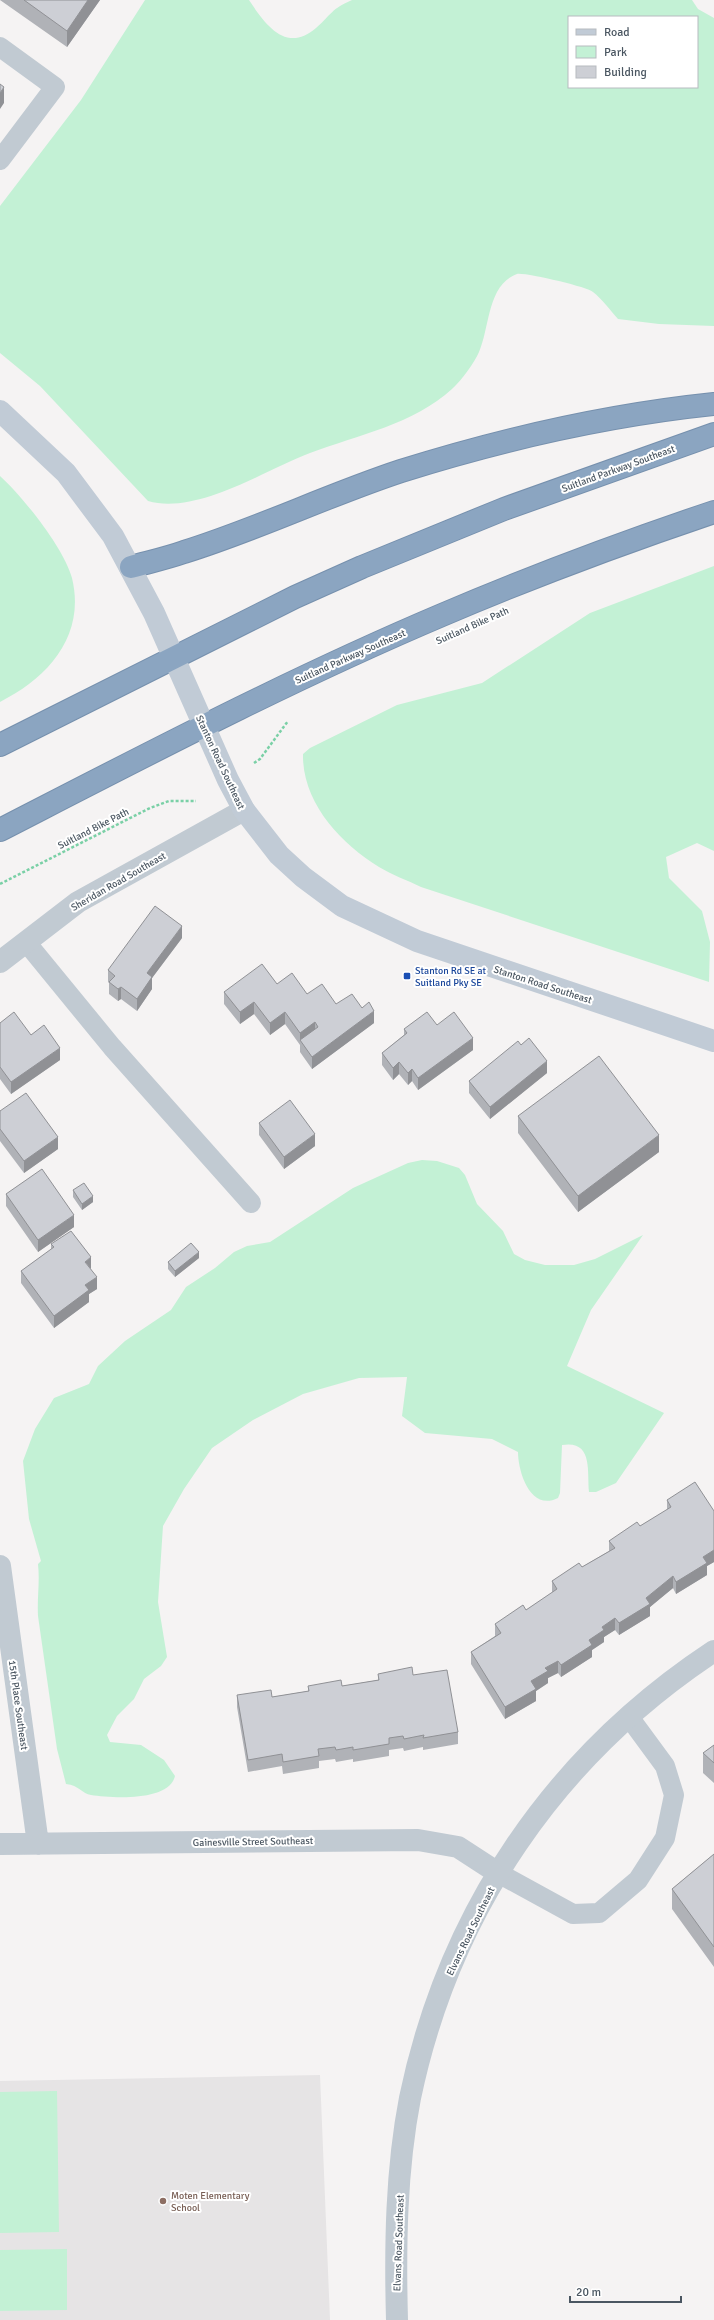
<svg xmlns="http://www.w3.org/2000/svg" width="714" height="2320" font-family="Signika,sans-serif">
<style>
.education{fill:#e6e4e5}
.green{fill:#c3f1d5;fill-rule:evenodd}
.lines{fill:none;stroke-linecap:round;stroke-linejoin:round}
.highway-casing{stroke:#7690ad;stroke-width:24}
.path{stroke:#7ad0a6;stroke-width:2.5;stroke-dasharray:3 2;stroke-linecap:butt}
.lane{stroke:#c1cad2;stroke-width:20}
.street{stroke:#c1cad2;stroke-width:22}
.secondary{stroke:#c1cbd6;stroke-width:22}
.highway{stroke:#8ba5c1;stroke-width:22}
.wall{fill:#b0b2b7}
.shaded-wall{fill:#909195}
.building{fill:#cdcfd5;stroke:#909195}
.transit-dot{fill:#1a4fb4;stroke:#fff;stroke-width:1.5}
.education-dot{fill:#8d6e63;stroke:#fff;stroke-width:1.5}
.labels{text-anchor:middle;stroke-width:4;stroke-linejoin:round;paint-order:stroke}
.street-label{font-size:10px;fill:#4a5661;stroke:#fff}
.transit-label{font-size:10px;fill:#164399;stroke:#fff;text-anchor:start}
.education-label{font-size:10px;fill:#785e54;stroke:#fff;text-anchor:start}
</style>
<rect width="100%" height="100%" fill="#f5f3f3"/>
<path class="education" d="M320 2075 330 2320H0V2081Z"/>
<path class="green" d="M145 0H249C265 24 286 54 316 28 332 14 331 9 352 0H692L698 9 714 18V326L659 324 618 319C610 310 602 299 593 292 588 287 524 272 517 274 487 285 490 327 479 352 474 363 462 380 452 389 414 424 358 435 310 453 265 470 197 515 148 501L40 386 0 353V206L81 100ZM569 17H697V87H569Z
M0 476C23 497 64 548 72 578 86 636 48 678 0 702Z
M714 566V851L697 843 666 857 669 878 702 911 710 942 709 982 421 887C407 880 392 875 379 867 340 843 302 802 303 754L310 748 397 705 482 683 590 613Z
M422 1160 437 1161 459 1168 465 1175 477 1204 503 1231 514 1254 525 1260 545 1265H574L595 1259 643 1235 591 1310 567 1366 664 1413 616 1483 596 1492H589C587 1470 593 1440 562 1445L560 1493 558 1498C530 1512 518 1471 518 1452L492 1439 425 1433 402 1416 407 1377 359 1378 303 1394 253 1420 212 1448 184 1489 163 1526 158 1602 167 1657 161 1666 144 1679 134 1699 117 1716 107 1735 110 1742 141 1745 164 1760 175 1776C169 1802 112 1798 91 1795 82 1794 79 1785 66 1784L57 1749 38 1616C37 1598 40 1582 38 1564L41 1561 29 1519 23 1461 35 1429 54 1398 89 1384 98 1366 125 1341 171 1310 186 1287 215 1268 234 1252 247 1246 270 1242 353 1188 408 1163Z
M57 2091 59 2232 0 2233V2092Z
M67 2249V2310L0 2311V2250Z"/>
<g class="lines">
<g class="highway-casing">
<path id="highway" d="M131 567C149 562 167 558 184 552 258 529 328 495 401 471 503 439 608 415 714 404
M0 745 295 597 362 567 504 509 714 434
M0 830C146 755 291 679 442 615 531 577 622 543 714 512"/>
</g>
<path class="path" d="M254 763 260 759 288 721
M0 884 150 808 169 801H196"/>
<path class="lane" d="M0 47 55 87 0 160
M26 942 112 1047 251 1203
M498 1873 573 1914 599 1913 638 1880 665 1838 674 1795 665 1766 629 1717"/>
<path class="street" d="M0 962 78 902 244 810
M0 1566 38 1844
M0 1844 418 1840 458 1847 498 1873
M397 2320C395 2247 396 2170 410 2098 449 1911 555 1756 714 1651"/>
<path class="secondary" d="M0 411 66 473 113 536 154 613 228 780 244 810 279 855 303 877 342 906 417 941 714 1041"/>
<use href="#highway" class="highway"/>
</g>
<path class="wall" d="M0 0H100L67 47Z
M182 938 152 978V989L137 1011 121 999 118 1001 109 994V983L108 982V970Z
M277 984 336 1004 362 1008 374 1023 312 1069 300 1052V1045L285 1024 270 1035 254 1014 240 1024 224 1004V992Z
M0 1023 31 1035 60 1060 11 1094 0 1079Z
M437 1025 473 1050 418 1090 412 1081 408 1085 399 1074 393 1080 382 1065V1053L404 1035V1029Z
M521 1045 547 1073 490 1119 469 1093V1081Z
M0 1111 58 1149 24 1173 0 1141Z
M518 1116 659 1152 578 1212 518 1133Z
M259 1123 315 1146 284 1169 259 1135Z
M73 1190 93 1202 82 1210 73 1197Z
M6 1194 74 1227 38 1252 6 1206Z
M51 1244 91 1269 97 1289 89 1294V1302L54 1328 21 1283V1271L51 1250Z
M199 1258 175 1277 168 1269V1262Z
M667 1500 714 1511V1562L707 1566V1575L676 1594 673 1588 650 1607V1616L619 1635 615 1630 604 1637V1642L592 1650V1657L561 1677 558 1673 548 1678V1683L536 1691V1701L505 1719 471 1664V1652L495 1636V1624L526 1610 552 1593V1581L582 1567 609 1551V1541L640 1526 667 1510Z
M378 1674 413 1675 458 1732V1744L423 1750V1747L404 1751 403 1748 389 1750V1756L353 1762V1759L336 1762 335 1759 319 1761V1768L283 1774 282 1766 248 1772 237 1707V1695L272 1697 308 1691V1686H342L378 1680Z
M714 1745V1783L703 1773V1753Z
M714 1854V1967L672 1909V1889Z"/>
<path class="shaded-wall" d="M88 0H100L67 47V31Z
M4 87V103L0 109V93Z
M182 926V938L152 978V989L137 1011V999L147 973Z
M121 987V999L118 1001V989Z
M254 1002V1014L240 1024V1012Z
M374 1011V1023L312 1069V1057Z
M285 1012V1024L270 1035V1023Z
M315 1022V1034L300 1040V1033Z
M473 1038V1050L418 1090V1078Z
M60 1048V1060L11 1094V1082Z
M547 1061V1073L490 1119V1107Z
M399 1062V1074L393 1080V1068Z
M412 1069V1081L408 1085V1073Z
M315 1134V1146L284 1169V1157Z
M659 1135V1152L578 1212V1196Z
M58 1137V1149L24 1173V1161Z
M93 1196V1202L82 1210V1204Z
M74 1215V1227L38 1252V1240Z
M199 1252V1258L175 1277V1271Z
M91 1257V1269L85 1262Z
M97 1277V1289L89 1294V1302L54 1328V1316L85 1285Z
M714 1550V1562L707 1566V1575L676 1594V1582L703 1557Z
M673 1576V1588L650 1607V1616L619 1635V1623L646 1598Z
M615 1618V1630L604 1637V1642L592 1650V1657L561 1677V1665L589 1640 602 1627Z
M558 1661V1673L548 1678V1683L536 1691V1701L505 1719V1707L545 1668Z"/>
<path class="building" d="M24 0H88L67 31Z
M0 84 4 87 0 93Z
M155 906 182 926 147 973 152 977 137 999 121 987 118 989 109 982 115 976 108 970Z
M262 964 277 984 292 973 307 994 322 984 336 1004 352 994 362 1008 369 1002 374 1011 312 1057 300 1040 318 1027 315 1022 300 1033 285 1012 270 1023 254 1002 240 1012 224 992Z
M14 1012 31 1035 44 1025 60 1048 11 1082 0 1067V1023Z
M427 1012 437 1025 454 1012 473 1038 418 1078 412 1069 408 1073 399 1062 393 1068 382 1053 407 1033 404 1029Z
M529 1038 547 1061 490 1107 469 1081 518 1041 521 1045Z
M599 1056 659 1135 578 1196 518 1116Z
M26 1093 58 1137 24 1161 0 1129V1111Z
M290 1100 315 1134 284 1157 259 1123Z
M42 1169 74 1215 38 1240 6 1194Z
M84 1183 93 1196 82 1204 73 1190Z
M71 1231 91 1257 85 1262 97 1277 85 1285 89 1290 54 1316 21 1271 54 1247 51 1244Z
M191 1243 199 1252 175 1271 168 1262Z
M695 1482 714 1511V1550L703 1557 707 1563 676 1582 673 1576 646 1598 650 1604 619 1623 615 1618 602 1627 604 1630 589 1640 592 1645 561 1665 558 1661 545 1668 548 1671 531 1681 536 1689 505 1707 471 1652 501 1633 495 1624 523 1605 526 1610 557 1589 552 1581 579 1563 582 1567 615 1548 609 1541 637 1522 640 1526 671 1507 667 1500Z
M412 1667 413 1675 447 1670 458 1732 423 1738 424 1735 404 1739 403 1736 389 1738V1744L353 1750V1747L336 1750 335 1747 318 1749 319 1756 283 1762 282 1754 248 1760 237 1695 271 1690 272 1697 309 1691 308 1686 341 1680 342 1686 379 1680 378 1674Z
M714 1745V1763L703 1753Z
M714 1854V1947L672 1889Z"/>
<rect class="transit-dot" x="403" y="972" width="8" height="8" rx="2"/>
<circle class="education-dot" cx="163" cy="2201" r="4"/>
<g class="labels">
<g class="street-label">
<text transform="translate(618 468) rotate(-20)" y="4">Suitland Parkway Southeast</text>
<text transform="translate(472 625) rotate(-24)" y="4">Suitland Bike Path</text>
<text transform="translate(350 656) rotate(-24)" y="4">Suitland Parkway Southeast</text>
<text transform="translate(221 762) rotate(65)" y="4">Stanton Road Southeast</text>
<text transform="translate(93 828) rotate(-27)" y="4">Suitland Bike Path</text>
<text transform="translate(118 881) rotate(-30)" y="4">Sheridan Road Southeast</text>
<text transform="translate(543 984) rotate(18)" y="4">Stanton Road Southeast</text>
<text transform="translate(19 1705) rotate(82)" y="4">15th Place Southeast</text>
<text transform="translate(253 1841) rotate(-1)" y="4">Gainesville Street Southeast</text>
<text transform="translate(470 1931) rotate(-64)" y="4">Elvans Road Southeast</text>
<text transform="translate(398 2243) rotate(-88)" y="4">Elvans Road Southeast</text>
</g>
<g class="transit-label">
<text x="415" y="974">Stanton Rd SE at<tspan x="415" dy="12">Suitland Pky SE</tspan></text>
</g>
<g class="education-label">
<text x="171" y="2199">Moten Elementary<tspan x="171" dy="12">School</tspan></text>
</g>
</g>
<rect x="568" y="16" width="130" height="72" fill="#ffffff" stroke="#b7bbc0"/>
<rect x="576" y="29" width="20" height="6" fill="#c1cbd6" stroke="#b7bbc0"/>
<text x="604" y="36" font-size="12" fill="#4a5661">Road</text>
<rect x="576" y="46" width="20" height="12" fill="#c3f1d5" stroke="#b7bbc0"/>
<text x="604" y="56" font-size="12" fill="#4a5661">Park</text>
<rect x="576" y="66" width="20" height="12" fill="#cdcfd5" stroke="#b7bbc0"/>
<text x="604" y="76" font-size="12" fill="#4a5661">Building</text>
<path d="M570 2296v6h111v-6" fill="none" stroke="#4a5661" stroke-width="2"/>
<text x="576" y="2296" font-size="12" fill="#4a5661" stroke="#ffffff" stroke-width="3" paint-order="stroke">20 m</text>
</svg>
